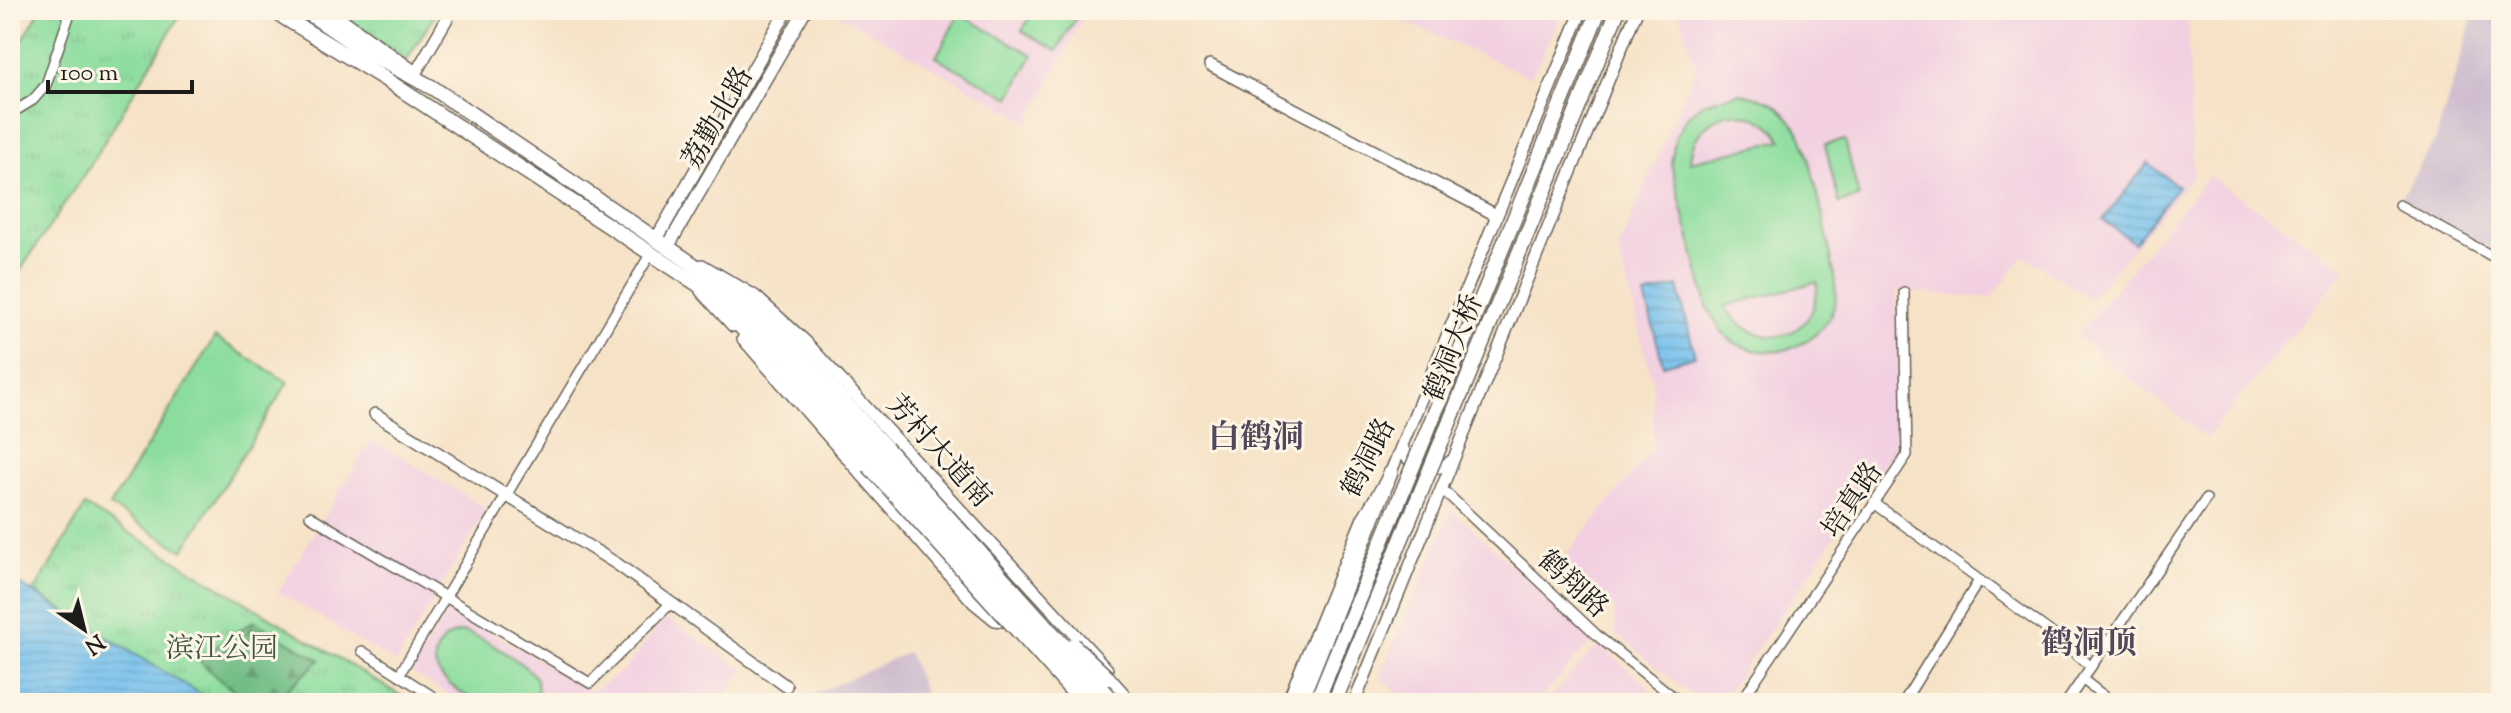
<svg xmlns="http://www.w3.org/2000/svg" width="2511" height="713" font-family="'Sorts Mill Goudy','Noto Serif SC',serif">
<style>
.built{fill:#f2cfe1}
.industrial{fill:#cfbdcf}
.grass{fill:url(#grass-tufts);stroke:#547c5d;stroke-width:2}
.forest{fill:url(#forest-firs);stroke:#466c50;stroke-width:2}
.pitch{fill:#8bdd9e;stroke:#547c5d;stroke-width:2;fill-rule:evenodd}
.water{fill:url(#water-rules);stroke:#486e84;stroke-width:2}
.lines{fill:none;stroke-linecap:round;stroke-linejoin:round}
.minor-casing{stroke:#686158;stroke-width:12}
.tertiary-casing{stroke:#686158;stroke-width:14}
.secondary-casing{stroke:#686158;stroke-width:15}
.primary-casing{stroke:#686158;stroke-width:17}
.trunk-casing{stroke:#686158;stroke-width:17}
.minor{stroke:#fff;stroke-width:9}
.tertiary{stroke:#fff;stroke-width:11}
.secondary{stroke:#fff;stroke-width:12}
.primary{stroke:#fff;stroke-width:14}
.trunk{stroke:#fff;stroke-width:14}
.primary-bridge-casing{stroke:#686158;stroke-width:17;stroke-linecap:butt}
.trunk-bridge-casing{stroke:#686158;stroke-width:17;stroke-linecap:butt}
.primary-bridge{stroke:#fff;stroke-width:14}
.trunk-bridge{stroke:#fff;stroke-width:14}
.labels{text-anchor:middle;stroke-width:6;stroke-linejoin:round;paint-order:stroke}
.street-label{font-size:28px;fill:#1c1c1c;stroke:#fcf5e5}
.park-label{font-size:28px;fill:#3d5643;stroke:#fcf5e5}
.quarter-label{font-size:32px;font-weight:bold;fill:#53475b;stroke:#fcf5e5}
</style>
<defs>
<pattern id="grass-tufts" width="24" height="20" patternUnits="userSpaceOnUse" patternTransform="scale(2)"><rect width="24" height="20" fill="#8bdd9e"/><path d="M3 7l-1-3M5 7V3M7 7l1-3M15 17l-1-3M17 17v-4M19 17l1-3" fill="none" stroke="#77bd88"/></pattern>
<pattern id="forest-firs" width="22" height="20" patternUnits="userSpaceOnUse" patternTransform="scale(2)"><rect width="22" height="20" fill="#70bc85"/><path d="M5 1l3.5 6h-7zM16 11l3.5 6h-7z" fill="#5b986c"/></pattern>
<pattern id="water-rules" width="6" height="5" patternUnits="userSpaceOnUse" patternTransform="scale(2)"><rect width="6" height="5" fill="#73bfed"/><path d="M0 2.5h6" fill="none" stroke="#63a4cb"/></pattern>
</defs>
<rect width="100%" height="100%" fill="#fcf5e5"/>
<filter id="ink" filterUnits="userSpaceOnUse"><feTurbulence type="fractalNoise" baseFrequency=".0125" numOctaves="2"/><feDisplacementMap in="SourceGraphic" scale="16" xChannelSelector="R" yChannelSelector="G"/><feConvolveMatrix kernelMatrix="1 2 1 2 8 2 1 2 1" color-interpolation-filters="sRGB"/></filter>
<filter id="wash" filterUnits="userSpaceOnUse"><feTurbulence type="fractalNoise" baseFrequency=".006" numOctaves="4" result="noise"/><feDisplacementMap in="SourceGraphic" scale="32" xChannelSelector="R" yChannelSelector="G"/><feGaussianBlur stdDeviation="1.8" result="paint"/><feColorMatrix in="noise" values="0 0 0 0 0 0 0 0 0 0 0 0 0 0 0 0 0 1.4 0 .05"/><feComposite in="paint" operator="in"/></filter>
<g filter="url(#wash)">
<rect width="100%" height="100%" fill="#f6e2c6"/>
<path class="built" d="M831 10H1087L1029 122Z
M1378 10H1564L1531 77Z
M1678 10H2187L2193 176 2090 299 2024 255 1991 298 1896 291 1902 439 1720 703H1701L1615 633V609L1597 594 1580 583 1565 592 1548 577 1653 449V382L1618 249 1696 67Z
M2209 176 2346 269 2206 438 2076 336Z
M372 439 487 509 396 663 278 592Z
M1452 510 1593 640 1536 703H1410L1379 677Z
M450 607 591 692 624 670 665 618 745 670 719 703H463L411 672Z
M1598 645 1650 687 1636 703H1545Z"/>
<path class="industrial" d="M2475 10H2501V254L2400 199 2436 139Z
M908 652 929 703H799L817 693Z"/>
<path class="grass" d="M40 10H183L91 164 10 286V62Z
M334 10H438L406 61Z
M85 506 413 703H215L34 592Z"/>
<path class="forest" d="M253 621 320 660 272 703C242 703 217 679 198 659Z"/>
<path class="pitch" d="M1034 10H1080L1057 51 1022 31Z
M959 14 1033 55 1010 98 936 57Z
M1739 93C1755 96 1771 99 1783 112 1789 118 1798 128 1801 136 1811 160 1840 281 1835 303 1824 345 1774 363 1737 344 1722 336 1714 321 1707 306L1671 164 1675 138 1686 118 1703 103ZM1727 113C1751 114 1769 119 1782 140L1690 162C1691 137 1705 123 1727 113ZM1817 282C1820 342 1754 355 1725 306Z
M1845 140 1859 198 1839 203 1825 144Z
M215 337 288 382 183 551 110 506Z
M462 632C477 633 529 665 536 679 539 687 538 695 534 703 519 703 493 708 478 702 467 697 450 686 442 677 425 659 441 634 462 632Z"/>
<path class="water" d="M2148 163 2178 186 2134 243 2103 220Z
M1678 286 1695 356 1663 365 1645 296Z
M10 577 29 590 215 703H10Z"/>
</g>
<g filter="url(#ink)">
<g class="lines">
<g class="minor-casing">
<path id="minor" d="M10 114 33 100 46 85 71 10
M2399 205 2501 261
M1441 488 1600 638 1681 703
M1874 503 2049 631 2091 667
M310 516 590 683 670 604
M362 651 443 703
M399 675 651 253
M2082 679 2113 703
M1740 703 1907 455 1904 292
M1903 703 1978 582
M2066 703 2206 499"/>
</g>
<g class="tertiary-casing">
<path id="tertiary" d="M1210 65 1496 215
M415 74 452 10
M702 265 755 296 805 341 1107 669
M701 291 733 326
M743 339 973 602 995 620 1012 622
M375 414 617 564 786 686
M1402 445C1407 471 1434 474 1453 460
M1287 703 1363 518 1390 474 1582 10
M1354 703 1637 10"/>
</g>
<g class="secondary-casing">
<path id="secondary" d="M656 240 787 10
M667 248 805 10"/>
</g>
<g class="primary-casing">
<path id="primary" d="M327 10 414 73
M1524 195 1599 10
M1540 202 1618 10"/>
</g>
<g class="trunk-casing">
<path id="trunk" d="M272 10 385 79 740 312 785 354 878 457
M304 10 363 50 433 88 744 299 789 341 886 448
M729 314 869 466
M1108 678 1130 703
M1300 703 1390 474"/>
</g>
<use href="#minor" class="minor"/>
<use href="#tertiary" class="tertiary"/>
<use href="#secondary" class="secondary"/>
<use href="#primary" class="primary"/>
<use href="#trunk" class="trunk"/>
<g class="primary-bridge-casing">
<path id="primary-bridge" d="M1316 703 1524 195
M1334 703 1540 202"/>
</g>
<g class="trunk-bridge-casing">
<path id="trunk-bridge" d="M886 448 1115 703
M878 457 1098 703
M869 466 1083 703
M1073 645 1108 678"/>
</g>
<use href="#primary-bridge" class="primary-bridge"/>
<use href="#trunk-bridge" class="trunk-bridge"/>
</g>
</g>
<g class="labels">
<g class="street-label">
<text transform="translate(716 117) rotate(-60)" y="10">荔勤北路</text>
<text transform="translate(1452 347) rotate(-68)" y="10">鹤洞大桥</text>
<text transform="translate(940 450) rotate(48)" y="10">芳村大道南</text>
<text transform="translate(1367 457) rotate(-63)" y="10">鹤洞路</text>
<text transform="translate(1851 499) rotate(-56)" y="10">培真路</text>
<text transform="translate(1574 583) rotate(43)" y="10">鹤翔路</text>
</g>
<g class="park-label">
<text x="222" y="657">滨江公园</text>
</g>
<g class="quarter-label">
<text x="1256" y="447">白鹤洞</text>
<text x="2089" y="653">鹤洞顶</text>
</g>
</g>
<rect width="2511" height="713" fill="none" stroke="#fcf5e5" stroke-width="40"/>
<g transform="translate(84 629) rotate(145)" stroke="#fcf5e5" stroke-width="6" paint-order="stroke">
<path d="M0-6L14 30L0 20L-14 30Z" fill="#1c1c1c"/>
<text y="-12" font-size="22" font-weight="bold" text-anchor="middle" fill="#1c1c1c">N</text>
</g>
<path d="M48 80v12h144v-12" fill="none" stroke="#1c1c1c" stroke-width="4"/>
<text x="60" y="80" font-size="24" fill="#1c1c1c" stroke="#fcf5e5" stroke-width="6" paint-order="stroke">100 m</text>
</svg>
